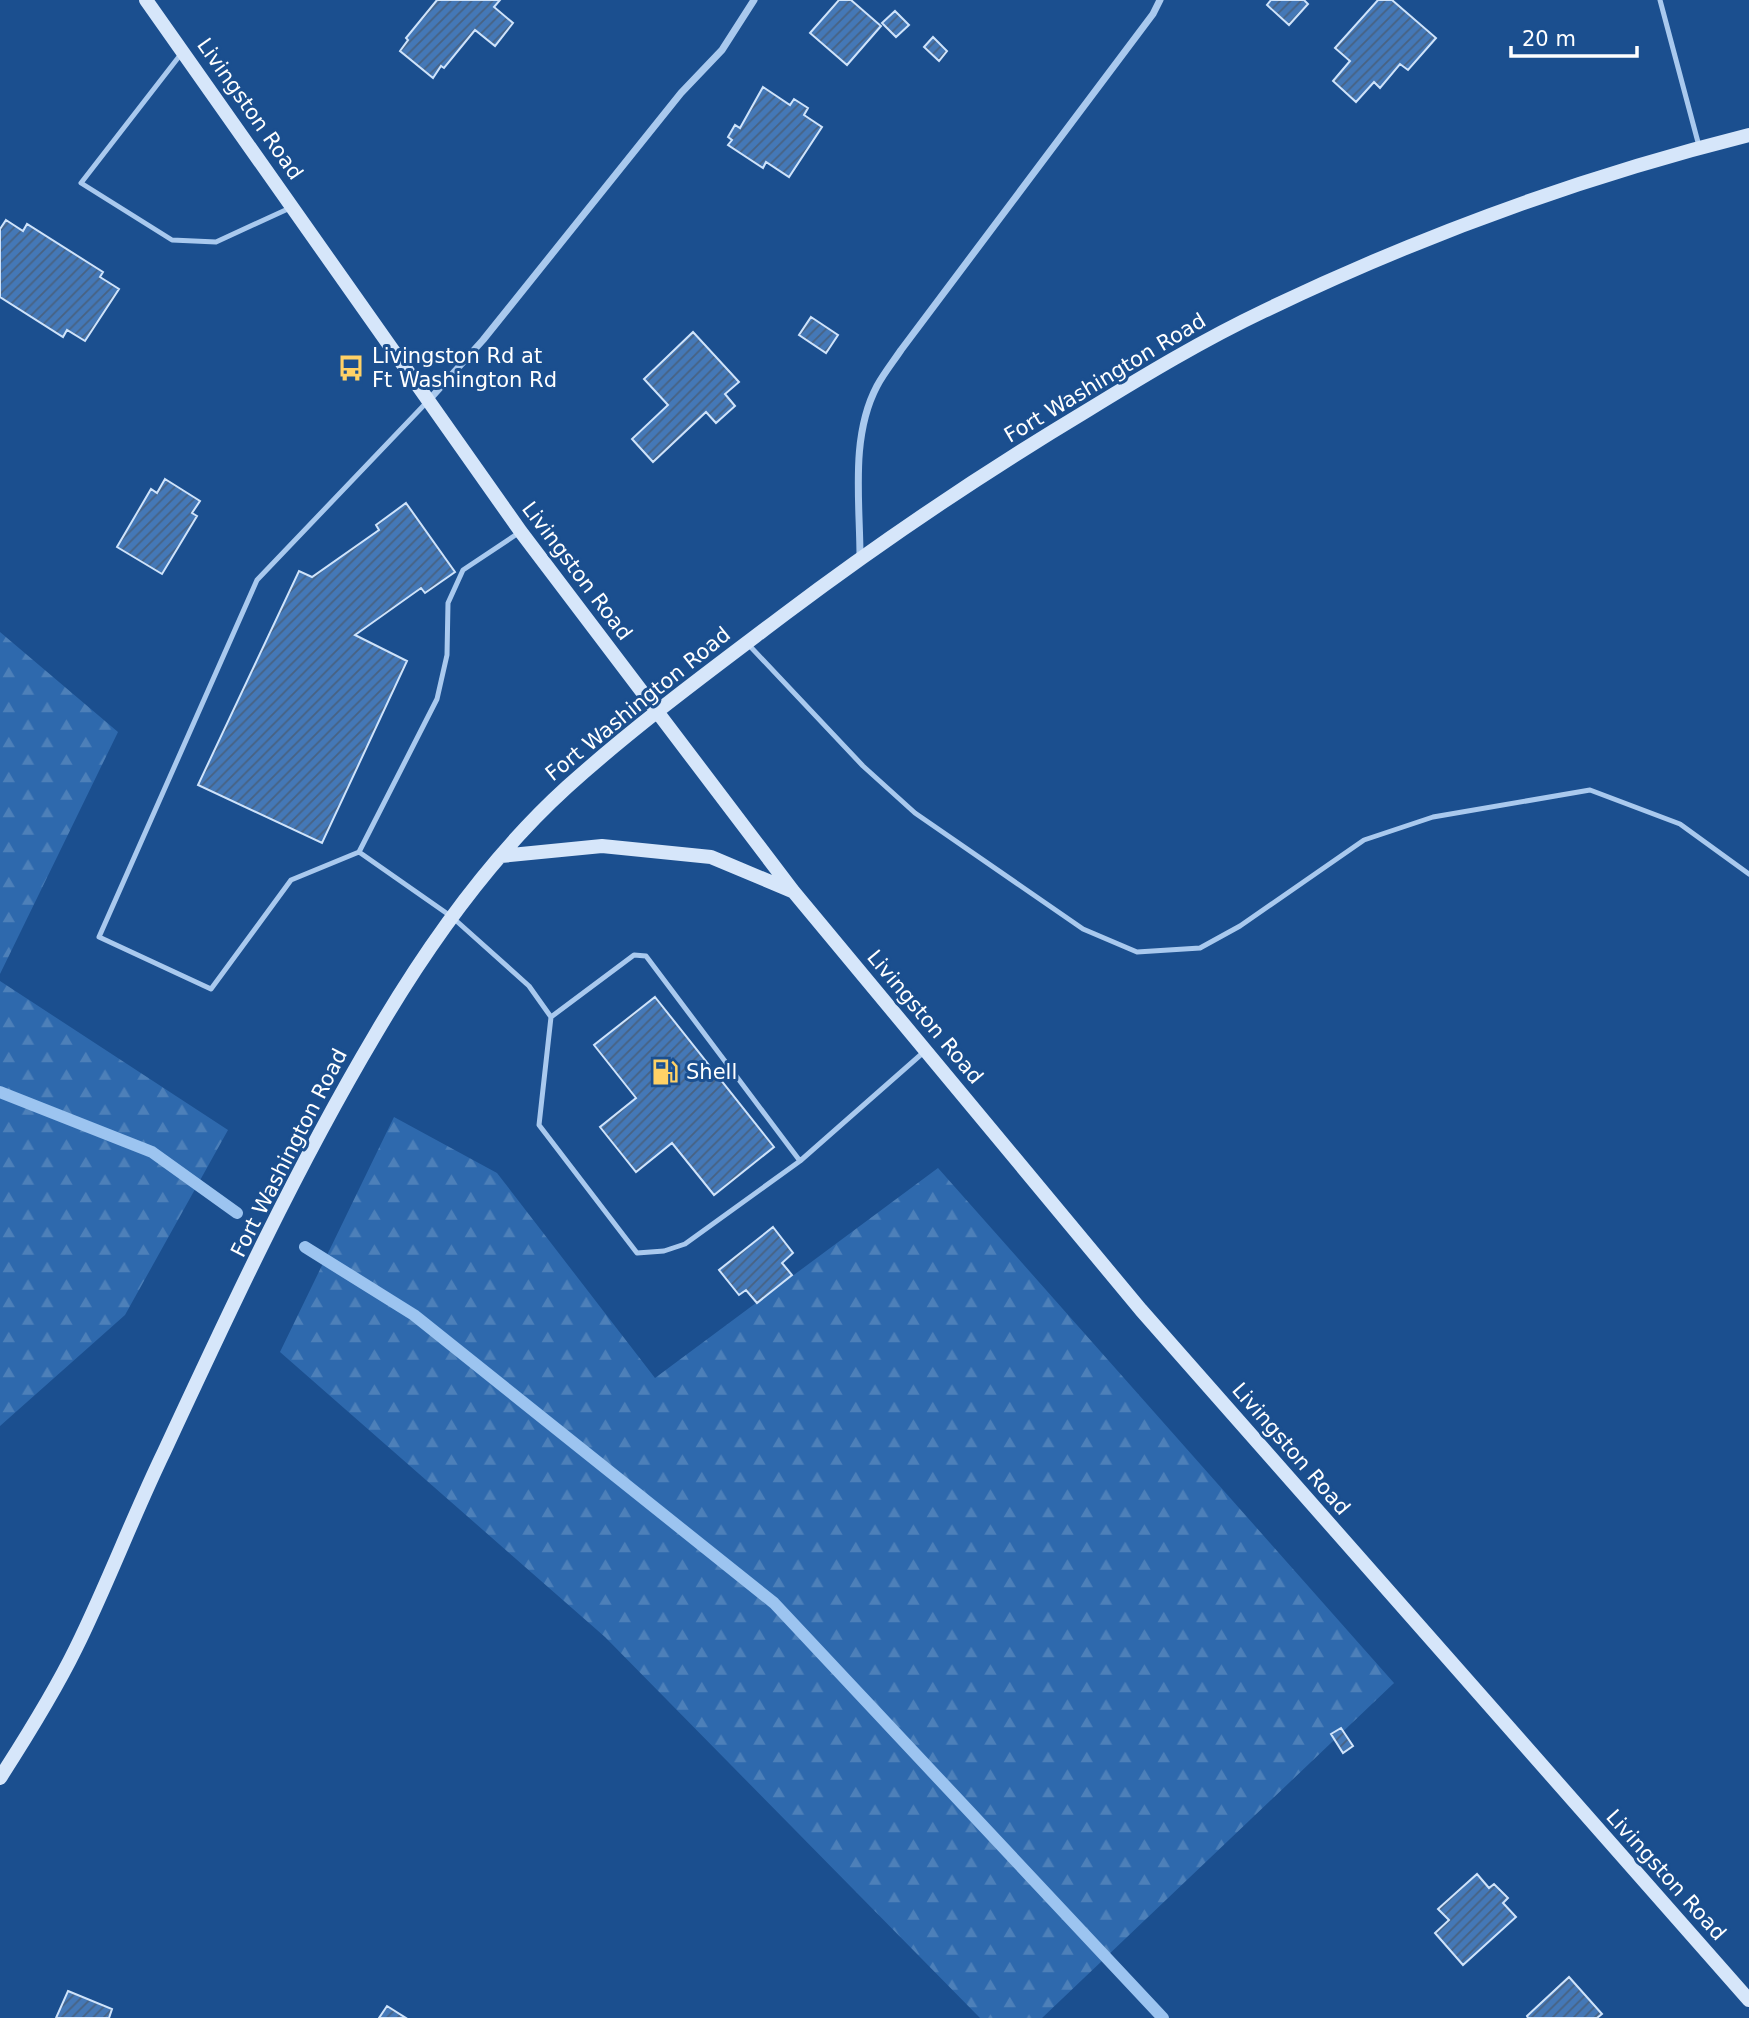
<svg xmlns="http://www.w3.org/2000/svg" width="1749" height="2018" font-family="'DejaVu Sans',sans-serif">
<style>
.forest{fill:url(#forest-firs)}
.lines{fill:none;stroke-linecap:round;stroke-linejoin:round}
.stream{stroke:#9cc4f0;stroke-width:12}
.building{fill:url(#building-hatch);stroke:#cfe3fa;stroke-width:2}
.lane{stroke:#a9c9ee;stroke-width:5}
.street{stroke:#a9c9ee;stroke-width:7}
.secondary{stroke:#d6e6fa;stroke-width:14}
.labels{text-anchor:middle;stroke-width:6;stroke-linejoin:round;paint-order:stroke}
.street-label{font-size:21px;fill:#fff;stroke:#1b4f8f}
.poi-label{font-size:21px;fill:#fff;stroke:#1b4f8f;text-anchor:start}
</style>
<defs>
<pattern id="forest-firs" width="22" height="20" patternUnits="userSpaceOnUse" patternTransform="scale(1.75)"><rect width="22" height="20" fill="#2e69ad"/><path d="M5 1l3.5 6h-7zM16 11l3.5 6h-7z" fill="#4d80b9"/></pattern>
<pattern id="building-hatch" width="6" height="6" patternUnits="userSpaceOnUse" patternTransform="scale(1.75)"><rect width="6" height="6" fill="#4478b7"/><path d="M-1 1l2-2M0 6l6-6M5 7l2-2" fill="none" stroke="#486282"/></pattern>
</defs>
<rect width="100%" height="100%" fill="#1b4f8f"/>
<path class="forest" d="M0 632 118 732 0 974Z
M0 981 228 1130 125 1315 0 1426Z
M394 1117 497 1173 655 1378 938 1168 1394 1683 1042 2018H980L605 1637 280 1352Z"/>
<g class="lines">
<path class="stream" d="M0 1092 152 1152 237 1213
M305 1247 414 1315 774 1603 1163 2018"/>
</g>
<path class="building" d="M437 0H500L494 7 513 23 495 46 475 30 444 68 441 66 433 78 400 51 408 40 406 38Z
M839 0H851L881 26 847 65 810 33Z
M1271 0H1304L1308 4 1289 25 1267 5Z
M1378 0H1392L1436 38 1408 70 1400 64 1380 88 1374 82 1356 102 1333 81 1350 61 1335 48Z
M895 11 909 25 896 37 882 23Z
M933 37 947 51 939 61 924 47Z
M763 87 790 105 794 99 808 108 804 115 822 127 789 177 766 162 763 168 728 145 732 140 728 137 735 125 740 128Z
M6 220 23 231 27 224 103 272 100 277 119 289 85 341 67 330 63 337 0 297V229Z
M811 317 838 335 826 353 799 335Z
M693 332 739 382 725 394 735 406 716 423 706 412 653 462 632 439 668 405 644 379Z
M165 479 200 501 192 513 197 516 162 574 117 547 151 489 157 493Z
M406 503 455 572 425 593 421 588 355 635 407 661 322 843 198 785 299 571 312 577 379 530 376 525Z
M655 997 774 1147 714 1195 672 1143 636 1172 600 1127 636 1098 594 1045Z
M773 1227 793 1253 782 1263 792 1275 757 1303 746 1290 739 1295 719 1270Z
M1341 1728 1353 1746 1343 1753 1331 1734Z
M1477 1874 1489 1888 1494 1884 1508 1898 1503 1903 1516 1917 1463 1965 1435 1933 1449 1920 1438 1909Z
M1569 1977 1602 2014 1597 2018H1528L1527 2016Z
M68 1991 112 2009 109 2018H56Z
M387 2006 406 2018H379Z"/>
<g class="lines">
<path class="lane" d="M1660 0 1699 146
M181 54 81 183 172 240 216 242 290 208
M426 403 257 580 99 937 211 989 291 880 359 852 437 699 447 655 448 603 463 570 520 532
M747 643 863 766 915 813 1083 929 1137 952 1200 948 1240 926 1364 840 1433 817 1590 790 1680 824 1749 874
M359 852 452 917 529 986 551 1017 539 1125 637 1253 664 1251 685 1244 800 1161
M551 1017 634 955 646 956 800 1161 925 1051"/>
<path class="street" d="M429 400 483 340 681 93 722 50 754 0
M860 557C860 502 850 437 877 386 884 373 893 362 901 350L1153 14 1160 0"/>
<path class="secondary" d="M146 0 521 532 793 891 1141 1310 1749 2000
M501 856 602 846 711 857 792 891
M0 1778C27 1736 54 1693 76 1648 108 1583 133 1516 164 1452 229 1312 296 1168 375 1035 427 946 490 857 567 787 636 725 711 670 785 614 882 541 983 473 1088 410 1145 375 1203 340 1264 311 1420 236 1581 177 1749 135"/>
</g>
<defs>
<g id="bus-bare" transform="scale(2.1)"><path d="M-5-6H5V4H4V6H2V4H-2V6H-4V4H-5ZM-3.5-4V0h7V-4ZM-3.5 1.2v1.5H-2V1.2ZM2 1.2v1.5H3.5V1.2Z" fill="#ffd166" stroke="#1b4f8f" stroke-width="2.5" paint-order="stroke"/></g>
<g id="fuel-bare" transform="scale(2.1)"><path d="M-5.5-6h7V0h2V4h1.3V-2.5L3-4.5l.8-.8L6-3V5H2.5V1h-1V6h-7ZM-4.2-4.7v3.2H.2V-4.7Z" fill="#ffd166" stroke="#1b4f8f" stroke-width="2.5" paint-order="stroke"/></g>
</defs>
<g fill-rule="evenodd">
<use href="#bus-bare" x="351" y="368"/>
<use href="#fuel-bare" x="665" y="1072"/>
</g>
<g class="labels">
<g class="street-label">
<text transform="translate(250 109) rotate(55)" y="7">Livingston Road</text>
<text transform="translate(1105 378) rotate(-31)" y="7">Fort Washington Road</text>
<text transform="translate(577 571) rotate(53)" y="7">Livingston Road</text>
<text transform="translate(638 704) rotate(-39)" y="7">Fort Washington Road</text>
<text transform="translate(925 1017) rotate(50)" y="7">Livingston Road</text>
<text transform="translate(289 1153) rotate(-63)" y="7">Fort Washington Road</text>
<text transform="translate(1291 1449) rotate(49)" y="7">Livingston Road</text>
<text transform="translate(1666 1875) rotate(48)" y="7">Livingston Road</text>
</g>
<g class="poi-label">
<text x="372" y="363">Livingston Rd at<tspan x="372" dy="24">Ft Washington Rd</tspan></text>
<text x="686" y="1079">Shell</text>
</g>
</g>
<path d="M1511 46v10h126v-10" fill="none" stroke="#ffffff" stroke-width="3.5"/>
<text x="1522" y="46" font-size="21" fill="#ffffff" stroke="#1b4f8f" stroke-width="5" paint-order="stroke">20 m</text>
</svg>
